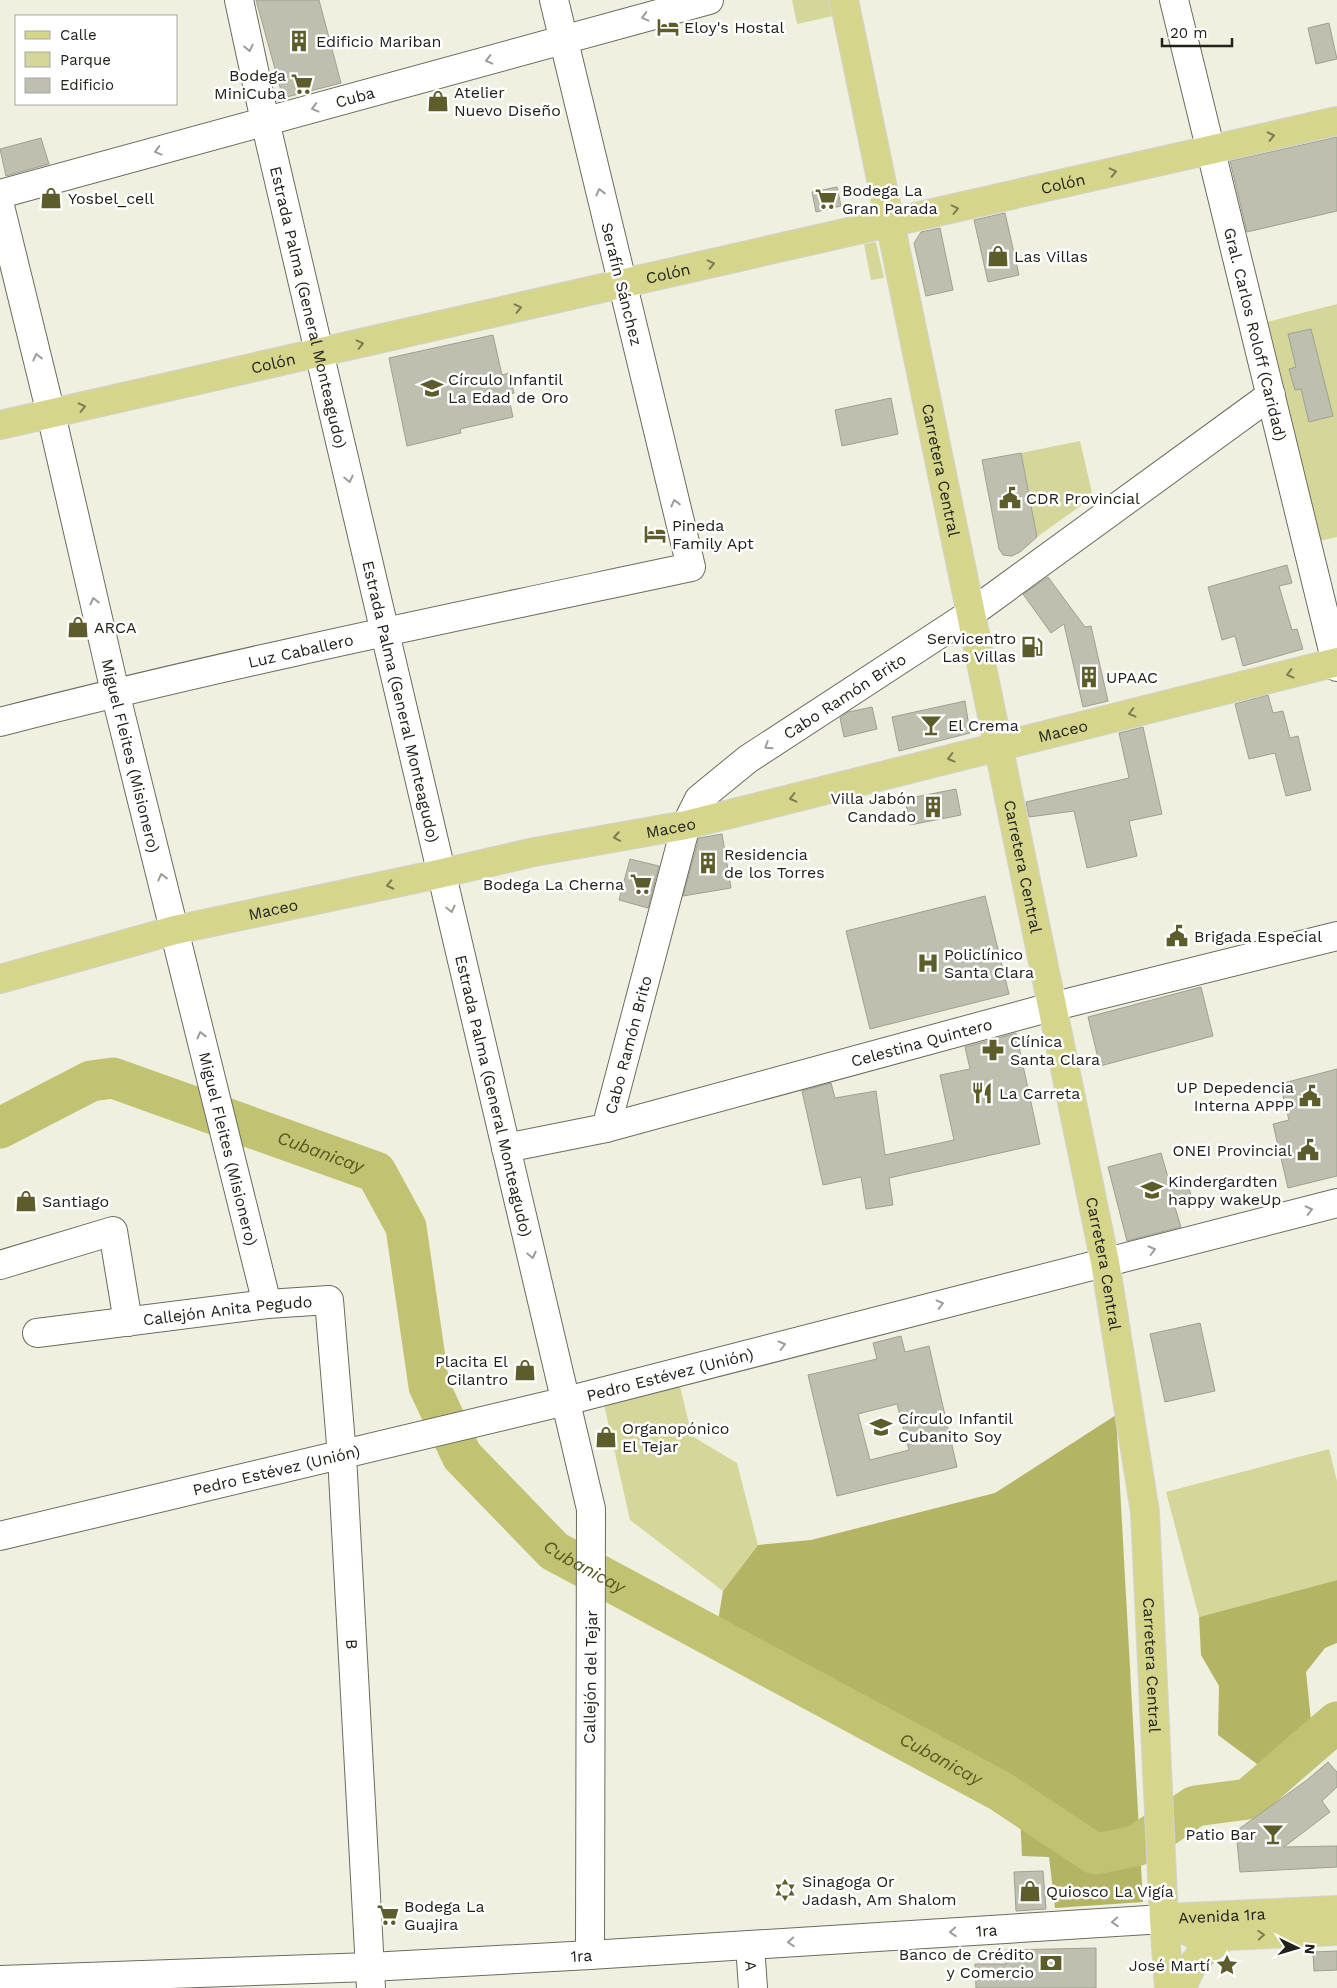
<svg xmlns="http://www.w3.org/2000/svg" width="1337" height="1988" font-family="'Work Sans',sans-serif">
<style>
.green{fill:#d4d799}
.forest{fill:#b3b565}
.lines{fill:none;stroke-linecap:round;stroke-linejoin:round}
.river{stroke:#c1c373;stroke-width:41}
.building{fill:#bebfaf;stroke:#9fa090;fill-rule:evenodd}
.minor-casing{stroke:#6b6c5e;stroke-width:30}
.major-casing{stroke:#d3d3d2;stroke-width:30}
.minor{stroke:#fff;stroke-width:28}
.major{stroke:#d5d68b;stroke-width:28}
.oneway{stroke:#9c9c99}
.oneway2{stroke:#7c7c54}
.labels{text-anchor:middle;stroke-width:5;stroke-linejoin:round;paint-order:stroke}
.poi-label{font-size:16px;fill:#22221c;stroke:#fff;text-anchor:start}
.street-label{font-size:16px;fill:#22221c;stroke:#fff}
.water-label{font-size:18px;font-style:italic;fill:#57581e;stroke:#fff}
</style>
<rect width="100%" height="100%" fill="#eff0e0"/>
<path class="green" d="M792 0H829L833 16 797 24Z
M876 242 884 278 871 280 864 244Z
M1337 304V537L1315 542 1259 324Z
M1080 441 1093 497 1037 537 1021 453Z
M679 1382 692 1436 737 1463 758 1545 723 1591 630 1520 603 1400Z
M1329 1449 1337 1481V1580L1199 1617 1166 1492Z"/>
<path class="forest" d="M1116 1415 1143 1902 1055 1908 1049 1857 1022 1856 1019 1792 717 1627 723 1591 758 1545 811 1540 995 1493Z
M1337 1580V1643L1325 1648 1306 1672 1311 1721 1287 1752 1261 1767 1218 1735 1219 1686 1201 1655 1199 1617Z"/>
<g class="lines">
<path class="river" id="s1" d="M0 1128 91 1081 113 1078 376 1172 406 1227 429 1386 462 1456 554 1551 1000 1791 1095 1854 1136 1846 1195 1806 1248 1799 1337 1722"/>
</g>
<path class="building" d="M256 0H319L341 83 283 98Z
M1329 23 1337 59 1316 64 1308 28Z
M1337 137V211L1247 232 1230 161Z
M41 138 49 164 6 176 0 149Z
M837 187 841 206 816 212 812 192Z
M1005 213 1019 275 988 282 974 220Z
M940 228 953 290 926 296 914 243 921 232Z
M1311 329 1333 416 1309 422 1301 389 1295 390 1289 369 1296 367 1288 334Z
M493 335 502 375 509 373 514 393 508 394 513 417 460 429 461 433 407 446 389 358Z
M891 398 898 434 842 446 835 410Z
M1021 453 1037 537 1020 552 1012 556 1003 555 999 549 982 460Z
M1287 565 1292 583 1279 586 1292 630 1297 629 1303 649 1243 666 1235 636 1222 640 1208 587Z
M1048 577 1085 627 1091 626 1108 701 1083 707 1064 624 1051 633 1023 594Z
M1268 695 1273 713 1283 711 1290 738 1298 736 1311 790 1286 796 1275 753 1249 759 1235 704Z
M965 701 970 733 899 751 892 717Z
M872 707 877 729 844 737 840 718 848 712Z
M1143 727 1162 814 1129 821 1137 856 1087 868 1074 811 1029 817 1026 802 1129 778 1119 733Z
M956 789 961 815 910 825 905 799Z
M722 834 731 888 683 896 699 838Z
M630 859 659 866 648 908 619 900Z
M985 896 1009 994 870 1029 846 931Z
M1201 987 1213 1036 1100 1066 1088 1017Z
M1016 1033 1040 1144 889 1178 893 1205 866 1209 861 1177 823 1185 802 1091 831 1083 835 1098 876 1091 885 1155 954 1140 940 1075 970 1069 965 1047Z
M1337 1069V1176L1288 1188 1273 1124 1289 1120 1280 1084Z
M1161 1153 1169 1181 1186 1177 1192 1199 1174 1204 1181 1227 1127 1241 1108 1167Z
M1200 1323 1215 1391 1165 1402 1150 1334Z
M901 1336 905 1352 929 1346 957 1467 837 1496 808 1375 877 1359 873 1343ZM897 1404 909 1450 870 1460 858 1414Z
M1328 1762 1337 1772V1787L1322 1801 1330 1812 1284 1847 1337 1846V1867L1240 1872 1236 1831 1307 1780Z
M1043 1871 1046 1909 1016 1911 1014 1872Z
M1096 1948V1988H976L975 1964H1006L1005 1950Z
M1337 1951V1970L1314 1971 1313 1952Z"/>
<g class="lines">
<g class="minor-casing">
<g id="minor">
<path id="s2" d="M239 0 265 121 331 403 591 1509 590 1955"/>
<path id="s3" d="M1174 0 1337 667"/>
<path id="s4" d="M0 194 709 0"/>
<path id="s5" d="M0 206 51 414 115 692 267 1304"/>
<path id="s6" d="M0 722C229 663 460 616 691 567L554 0"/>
<path id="s7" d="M606 1128 686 825 699 799 748 759 970 614 1271 395"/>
<path id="s8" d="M506 1148 606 1128 1051 1007 1337 936"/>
<path d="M0 1265 113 1231 128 1322"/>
<path id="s9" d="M37 1333 267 1304 329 1300 342 1456 371 1988"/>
<path id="s10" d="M0 1536 566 1401 1337 1203"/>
<path id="s11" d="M750 1945 753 1988"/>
<path id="s12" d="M0 1980 370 1967 590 1955 1164 1919"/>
</g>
</g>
<g class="major-casing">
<g id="major">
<path id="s13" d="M844 0 1105 1262 1145 1512 1164 1919 1169 1988"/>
<path id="s14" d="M0 425 1337 121"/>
<path id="s15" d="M0 979 175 930 443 873 534 852 686 825 1337 662"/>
<path id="s16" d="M1168 1918 1337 1910"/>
<path d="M1164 1919 1195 1935 1226 1936 1337 1931"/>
<path d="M1182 1988C1193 1958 1200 1954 1226 1936"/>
</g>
</g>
<use href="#minor" class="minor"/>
<use href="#major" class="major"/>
</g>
<defs><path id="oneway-chevron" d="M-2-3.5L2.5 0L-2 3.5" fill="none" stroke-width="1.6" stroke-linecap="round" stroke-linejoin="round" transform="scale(1.25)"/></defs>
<g class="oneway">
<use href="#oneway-chevron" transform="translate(645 17) rotate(165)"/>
<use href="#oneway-chevron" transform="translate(249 48) rotate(78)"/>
<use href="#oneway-chevron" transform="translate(489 60) rotate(165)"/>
<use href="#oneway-chevron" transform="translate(315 108) rotate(165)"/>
<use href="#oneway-chevron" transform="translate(158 151) rotate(165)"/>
<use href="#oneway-chevron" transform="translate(600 192) rotate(-104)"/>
<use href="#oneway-chevron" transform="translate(37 357) rotate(-104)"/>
<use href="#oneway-chevron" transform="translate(349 479) rotate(77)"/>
<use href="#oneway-chevron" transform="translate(675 503) rotate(-104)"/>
<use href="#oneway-chevron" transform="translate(94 601) rotate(-103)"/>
<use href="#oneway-chevron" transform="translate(768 746) rotate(147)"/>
<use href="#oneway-chevron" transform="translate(162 877) rotate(-104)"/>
<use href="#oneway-chevron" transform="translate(451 909) rotate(77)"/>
<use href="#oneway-chevron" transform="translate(201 1035) rotate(-104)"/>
<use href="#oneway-chevron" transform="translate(1309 1210) rotate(-14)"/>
<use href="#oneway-chevron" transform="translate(1152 1250) rotate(-14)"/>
<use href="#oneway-chevron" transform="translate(532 1255) rotate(77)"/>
<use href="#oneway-chevron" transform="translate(940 1304) rotate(-14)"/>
<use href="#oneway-chevron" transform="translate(782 1345) rotate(-14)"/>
<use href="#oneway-chevron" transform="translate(1115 1922) rotate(176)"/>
<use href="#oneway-chevron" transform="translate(953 1932) rotate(176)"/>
<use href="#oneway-chevron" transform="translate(791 1942) rotate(176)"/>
</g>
<g class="oneway2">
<use href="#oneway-chevron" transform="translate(1271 136) rotate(-13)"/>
<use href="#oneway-chevron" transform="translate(1113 172) rotate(-13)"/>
<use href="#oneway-chevron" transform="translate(955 209) rotate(-13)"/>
<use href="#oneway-chevron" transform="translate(711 264) rotate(-13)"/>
<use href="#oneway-chevron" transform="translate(518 308) rotate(-13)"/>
<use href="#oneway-chevron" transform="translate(360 344) rotate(-13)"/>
<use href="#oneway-chevron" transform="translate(82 407) rotate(-13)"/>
<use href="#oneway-chevron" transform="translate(1290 674) rotate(166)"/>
<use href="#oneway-chevron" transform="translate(1132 713) rotate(166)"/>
<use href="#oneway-chevron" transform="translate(951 758) rotate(166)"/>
<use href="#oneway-chevron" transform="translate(793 798) rotate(166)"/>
<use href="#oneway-chevron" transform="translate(617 837) rotate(170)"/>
<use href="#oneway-chevron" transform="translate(390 885) rotate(168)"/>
<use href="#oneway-chevron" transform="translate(1261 1935) rotate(-3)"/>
</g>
<defs>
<g id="hotel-bare" transform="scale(1.725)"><path d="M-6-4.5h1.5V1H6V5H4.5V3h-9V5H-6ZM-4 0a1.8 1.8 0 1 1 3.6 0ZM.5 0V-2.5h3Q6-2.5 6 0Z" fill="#5c5d2a" stroke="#fff" stroke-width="2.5" paint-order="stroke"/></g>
<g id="building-bare" transform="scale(1.725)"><path d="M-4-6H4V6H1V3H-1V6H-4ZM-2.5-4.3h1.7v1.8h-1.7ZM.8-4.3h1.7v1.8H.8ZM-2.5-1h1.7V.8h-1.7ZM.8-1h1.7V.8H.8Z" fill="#5c5d2a" stroke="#fff" stroke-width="2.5" paint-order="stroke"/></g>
<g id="supermarket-bare" transform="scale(1.725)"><path d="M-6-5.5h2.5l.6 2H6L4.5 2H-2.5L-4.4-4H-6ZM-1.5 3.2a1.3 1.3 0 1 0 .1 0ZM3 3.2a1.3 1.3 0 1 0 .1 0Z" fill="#5c5d2a" stroke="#fff" stroke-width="2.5" paint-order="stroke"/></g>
<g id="shop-bare" transform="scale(1.725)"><path d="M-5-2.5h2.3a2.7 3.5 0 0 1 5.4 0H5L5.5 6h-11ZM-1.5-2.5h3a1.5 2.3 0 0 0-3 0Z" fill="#5c5d2a" stroke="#fff" stroke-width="2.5" paint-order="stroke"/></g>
<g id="school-bare" transform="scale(1.725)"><path d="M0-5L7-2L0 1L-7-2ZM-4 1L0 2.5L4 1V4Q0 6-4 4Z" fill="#5c5d2a" stroke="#fff" stroke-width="2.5" paint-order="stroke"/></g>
<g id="civic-bare" transform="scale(1.725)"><path d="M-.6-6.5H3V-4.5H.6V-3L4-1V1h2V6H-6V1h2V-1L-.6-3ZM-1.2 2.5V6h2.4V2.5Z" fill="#5c5d2a" stroke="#fff" stroke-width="2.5" paint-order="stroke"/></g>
<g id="fuel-bare" transform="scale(1.725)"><path d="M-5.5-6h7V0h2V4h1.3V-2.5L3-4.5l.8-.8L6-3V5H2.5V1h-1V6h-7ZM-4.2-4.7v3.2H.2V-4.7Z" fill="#5c5d2a" stroke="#fff" stroke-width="2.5" paint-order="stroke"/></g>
<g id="bar-bare" transform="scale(1.725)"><path d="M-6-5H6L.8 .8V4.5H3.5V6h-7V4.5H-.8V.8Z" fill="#5c5d2a" stroke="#fff" stroke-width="2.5" paint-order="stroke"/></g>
<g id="hospital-bare" transform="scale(1.725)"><path d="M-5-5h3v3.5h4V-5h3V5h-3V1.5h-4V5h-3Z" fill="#5c5d2a" stroke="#fff" stroke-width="2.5" paint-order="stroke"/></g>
<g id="pharmacy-bare" transform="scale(1.725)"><path d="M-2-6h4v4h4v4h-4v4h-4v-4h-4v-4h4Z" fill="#5c5d2a" stroke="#fff" stroke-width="2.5" paint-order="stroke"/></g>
<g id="restaurant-bare" transform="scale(1.725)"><path d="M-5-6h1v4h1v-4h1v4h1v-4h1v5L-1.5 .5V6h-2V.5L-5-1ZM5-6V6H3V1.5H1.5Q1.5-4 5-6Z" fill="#5c5d2a" stroke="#fff" stroke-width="2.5" paint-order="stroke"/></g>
<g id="synagogue-bare" transform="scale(1.725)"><path d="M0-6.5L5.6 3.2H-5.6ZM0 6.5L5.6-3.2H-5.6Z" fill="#5c5d2a" stroke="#fff" stroke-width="2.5" paint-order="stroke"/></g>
<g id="bank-bare" transform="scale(1.725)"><path d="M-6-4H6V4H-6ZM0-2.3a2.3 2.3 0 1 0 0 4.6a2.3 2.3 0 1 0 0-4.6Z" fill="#5c5d2a" stroke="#fff" stroke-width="2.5" paint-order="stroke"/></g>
<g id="sight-bare" transform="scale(1.725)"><path d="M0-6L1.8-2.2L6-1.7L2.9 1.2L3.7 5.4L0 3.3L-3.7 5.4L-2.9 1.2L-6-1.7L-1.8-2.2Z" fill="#5c5d2a" stroke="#fff" stroke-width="2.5" paint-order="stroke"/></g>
</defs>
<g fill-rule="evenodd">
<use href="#hotel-bare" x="668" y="27"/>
<use href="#building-bare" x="299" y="41"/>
<use href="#supermarket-bare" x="302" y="84"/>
<use href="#shop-bare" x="438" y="101"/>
<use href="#shop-bare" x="51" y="198"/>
<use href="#supermarket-bare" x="826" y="199"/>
<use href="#shop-bare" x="998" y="256"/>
<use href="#school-bare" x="432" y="388"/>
<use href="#civic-bare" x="1010" y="498"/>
<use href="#hotel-bare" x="655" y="534"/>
<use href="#shop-bare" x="78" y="627"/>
<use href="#fuel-bare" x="1032" y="647"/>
<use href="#building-bare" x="1089" y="677"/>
<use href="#bar-bare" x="931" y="725"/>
<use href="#building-bare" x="933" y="807"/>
<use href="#building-bare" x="708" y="863"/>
<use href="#supermarket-bare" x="641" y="884"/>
<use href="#civic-bare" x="1177" y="936"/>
<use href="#hospital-bare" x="928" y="963"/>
<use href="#pharmacy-bare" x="993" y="1050"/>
<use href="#restaurant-bare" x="982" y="1093"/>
<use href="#civic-bare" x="1310" y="1096"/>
<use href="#civic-bare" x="1308" y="1150"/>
<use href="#school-bare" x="1152" y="1190"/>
<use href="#shop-bare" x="26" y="1201"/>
<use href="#shop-bare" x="525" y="1370"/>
<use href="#school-bare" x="881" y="1427"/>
<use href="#shop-bare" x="606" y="1437"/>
<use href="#bar-bare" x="1273" y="1834"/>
<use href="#synagogue-bare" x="785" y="1890"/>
<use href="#shop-bare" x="1030" y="1891"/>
<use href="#supermarket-bare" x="388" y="1915"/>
<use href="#bank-bare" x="1051" y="1963"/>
<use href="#sight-bare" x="1227" y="1965"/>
</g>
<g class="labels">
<g class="poi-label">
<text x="684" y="33">Eloy's Hostal</text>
<text x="316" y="47">Edificio Mariban</text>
<text x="286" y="81" text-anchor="end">Bodega<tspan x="286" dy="18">MiniCuba</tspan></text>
<text x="454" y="98">Atelier<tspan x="454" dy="18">Nuevo Diseño</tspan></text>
<text x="842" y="196">Bodega La<tspan x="842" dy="18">Gran Parada</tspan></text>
<text x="68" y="204">Yosbel_cell</text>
<text x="1014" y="262">Las Villas</text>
<text x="448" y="385">Círculo Infantil<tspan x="448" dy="18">La Edad de Oro</tspan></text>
<text x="1026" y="504">CDR Provincial</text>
<text x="672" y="531">Pineda<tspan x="672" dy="18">Family Apt</tspan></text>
<text x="94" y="633">ARCA</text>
<text x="1016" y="644" text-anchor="end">Servicentro<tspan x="1016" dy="18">Las Villas</tspan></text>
<text x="1106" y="683">UPAAC</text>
<text x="948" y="731">El Crema</text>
<text x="916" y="804" text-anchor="end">Villa Jabón<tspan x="916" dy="18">Candado</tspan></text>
<text x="724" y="860">Residencia<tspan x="724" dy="18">de los Torres</tspan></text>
<text x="624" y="890" text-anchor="end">Bodega La Cherna</text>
<text x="1194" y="942">Brigada Especial</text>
<text x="944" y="960">Policlínico<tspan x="944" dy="18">Santa Clara</tspan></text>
<text x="1010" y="1047">Clínica<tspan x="1010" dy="18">Santa Clara</tspan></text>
<text x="1294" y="1093" text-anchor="end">UP Depedencia<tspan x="1294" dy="18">Interna APPP</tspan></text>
<text x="999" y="1099">La Carreta</text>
<text x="1292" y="1156" text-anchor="end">ONEI Provincial</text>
<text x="1168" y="1187">Kindergardten<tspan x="1168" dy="18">happy wakeUp</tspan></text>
<text x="42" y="1207">Santiago</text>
<text x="508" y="1367" text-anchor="end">Placita El<tspan x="508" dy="18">Cilantro</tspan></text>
<text x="898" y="1424">Círculo Infantil<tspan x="898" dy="18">Cubanito Soy</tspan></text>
<text x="622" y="1434">Organopónico<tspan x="622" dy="18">El Tejar</tspan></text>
<text x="1256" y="1840" text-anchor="end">Patio Bar</text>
<text x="802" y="1887">Sinagoga Or<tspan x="802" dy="18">Jadash, Am Shalom</tspan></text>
<text x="1046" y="1897">Quiosco La Vigía</text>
<text x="404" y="1912">Bodega La<tspan x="404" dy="18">Guajira</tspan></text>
<text x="1034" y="1960" text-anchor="end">Banco de Crédito<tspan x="1034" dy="18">y Comercio</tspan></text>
<text x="1210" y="1971" text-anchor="end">José Martí</text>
</g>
<g class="street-label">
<text dy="6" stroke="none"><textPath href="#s4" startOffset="368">Cuba</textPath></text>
<text dy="6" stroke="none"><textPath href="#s14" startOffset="1090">Colón</textPath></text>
<text dy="6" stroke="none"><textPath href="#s14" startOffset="685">Colón</textPath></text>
<text transform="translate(622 284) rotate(76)" y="6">Serafín Sánchez</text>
<text dy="6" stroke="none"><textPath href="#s2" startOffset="315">Estrada Palma (General Monteagudo)</textPath></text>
<text dy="6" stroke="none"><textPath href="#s3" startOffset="344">Gral. Carlos Roloff (Caridad)</textPath></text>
<text dy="6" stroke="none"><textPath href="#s14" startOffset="280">Colón</textPath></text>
<text dy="6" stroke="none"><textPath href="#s13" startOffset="480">Carretera Central</textPath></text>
<text dy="6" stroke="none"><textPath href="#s6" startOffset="309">Luz Caballero</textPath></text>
<text dy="6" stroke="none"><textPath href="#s7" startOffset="521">Cabo Ramón Brito</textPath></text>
<text dy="6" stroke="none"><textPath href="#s2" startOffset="720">Estrada Palma (General Monteagudo)</textPath></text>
<text dy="6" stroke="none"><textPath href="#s15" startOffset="1092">Maceo</textPath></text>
<text dy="6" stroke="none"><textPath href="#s5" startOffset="565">Miguel Fleites (Misionero)</textPath></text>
<text dy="6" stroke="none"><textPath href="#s15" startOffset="688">Maceo</textPath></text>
<text dy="6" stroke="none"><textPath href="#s13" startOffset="885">Carretera Central</textPath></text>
<text dy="6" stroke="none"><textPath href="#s15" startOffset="282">Maceo</textPath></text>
<text dy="6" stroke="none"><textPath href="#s8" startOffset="429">Celestina Quintero</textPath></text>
<text dy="6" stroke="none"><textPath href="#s7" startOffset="86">Cabo Ramón Brito</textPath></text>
<text dy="6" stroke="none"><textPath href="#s2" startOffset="1125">Estrada Palma (General Monteagudo)</textPath></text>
<text dy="6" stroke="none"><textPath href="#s5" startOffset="970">Miguel Fleites (Misionero)</textPath></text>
<text dy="6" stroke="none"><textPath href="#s13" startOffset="1290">Carretera Central</textPath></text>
<text dy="6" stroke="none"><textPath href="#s9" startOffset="192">Callejón Anita Pegudo</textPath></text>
<text dy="6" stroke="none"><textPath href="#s10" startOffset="689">Pedro Estévez (Unión)</textPath></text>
<text dy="6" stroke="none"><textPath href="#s10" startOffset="284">Pedro Estévez (Unión)</textPath></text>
<text dy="6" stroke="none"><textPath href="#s9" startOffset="639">B</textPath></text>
<text dy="6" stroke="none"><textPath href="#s13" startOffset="1695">Carretera Central</textPath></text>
<text transform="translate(590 1677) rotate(-89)" y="6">Callejón del Tejar</text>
<text dy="6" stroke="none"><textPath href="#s16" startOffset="54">Avenida 1ra</textPath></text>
<text dy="6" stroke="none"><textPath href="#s12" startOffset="988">1ra</textPath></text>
<text dy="6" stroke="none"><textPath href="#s12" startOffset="582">1ra</textPath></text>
<text dy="6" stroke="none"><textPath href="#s11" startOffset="21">A</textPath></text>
</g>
<g class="water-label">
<text dy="6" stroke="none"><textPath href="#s1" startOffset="345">Cubanicay</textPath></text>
<text dy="6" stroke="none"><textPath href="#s1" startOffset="871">Cubanicay</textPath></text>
<text dy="6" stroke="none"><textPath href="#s1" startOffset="1276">Cubanicay</textPath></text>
</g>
</g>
<rect x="15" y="15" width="162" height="90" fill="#ffffff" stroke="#a7a7a4"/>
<rect x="25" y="31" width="25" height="8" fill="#d5d68b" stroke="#a7a7a4"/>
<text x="60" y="40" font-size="15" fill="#22221c">Calle</text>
<rect x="25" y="52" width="25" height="15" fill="#d4d799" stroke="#a7a7a4"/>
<text x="60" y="65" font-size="15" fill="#22221c">Parque</text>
<rect x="25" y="78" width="25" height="15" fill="#bebfaf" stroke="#a7a7a4"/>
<text x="60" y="90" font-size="15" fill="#22221c">Edificio</text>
<g transform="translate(1297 1948) rotate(95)" stroke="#ffffff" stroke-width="4" paint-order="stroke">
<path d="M0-4L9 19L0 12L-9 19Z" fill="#22221c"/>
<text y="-8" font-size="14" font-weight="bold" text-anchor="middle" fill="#22221c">N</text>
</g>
<path d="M1162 38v8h70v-8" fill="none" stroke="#22221c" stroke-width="2.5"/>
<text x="1170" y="38" font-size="15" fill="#22221c" stroke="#ffffff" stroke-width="4" paint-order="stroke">20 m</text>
</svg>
